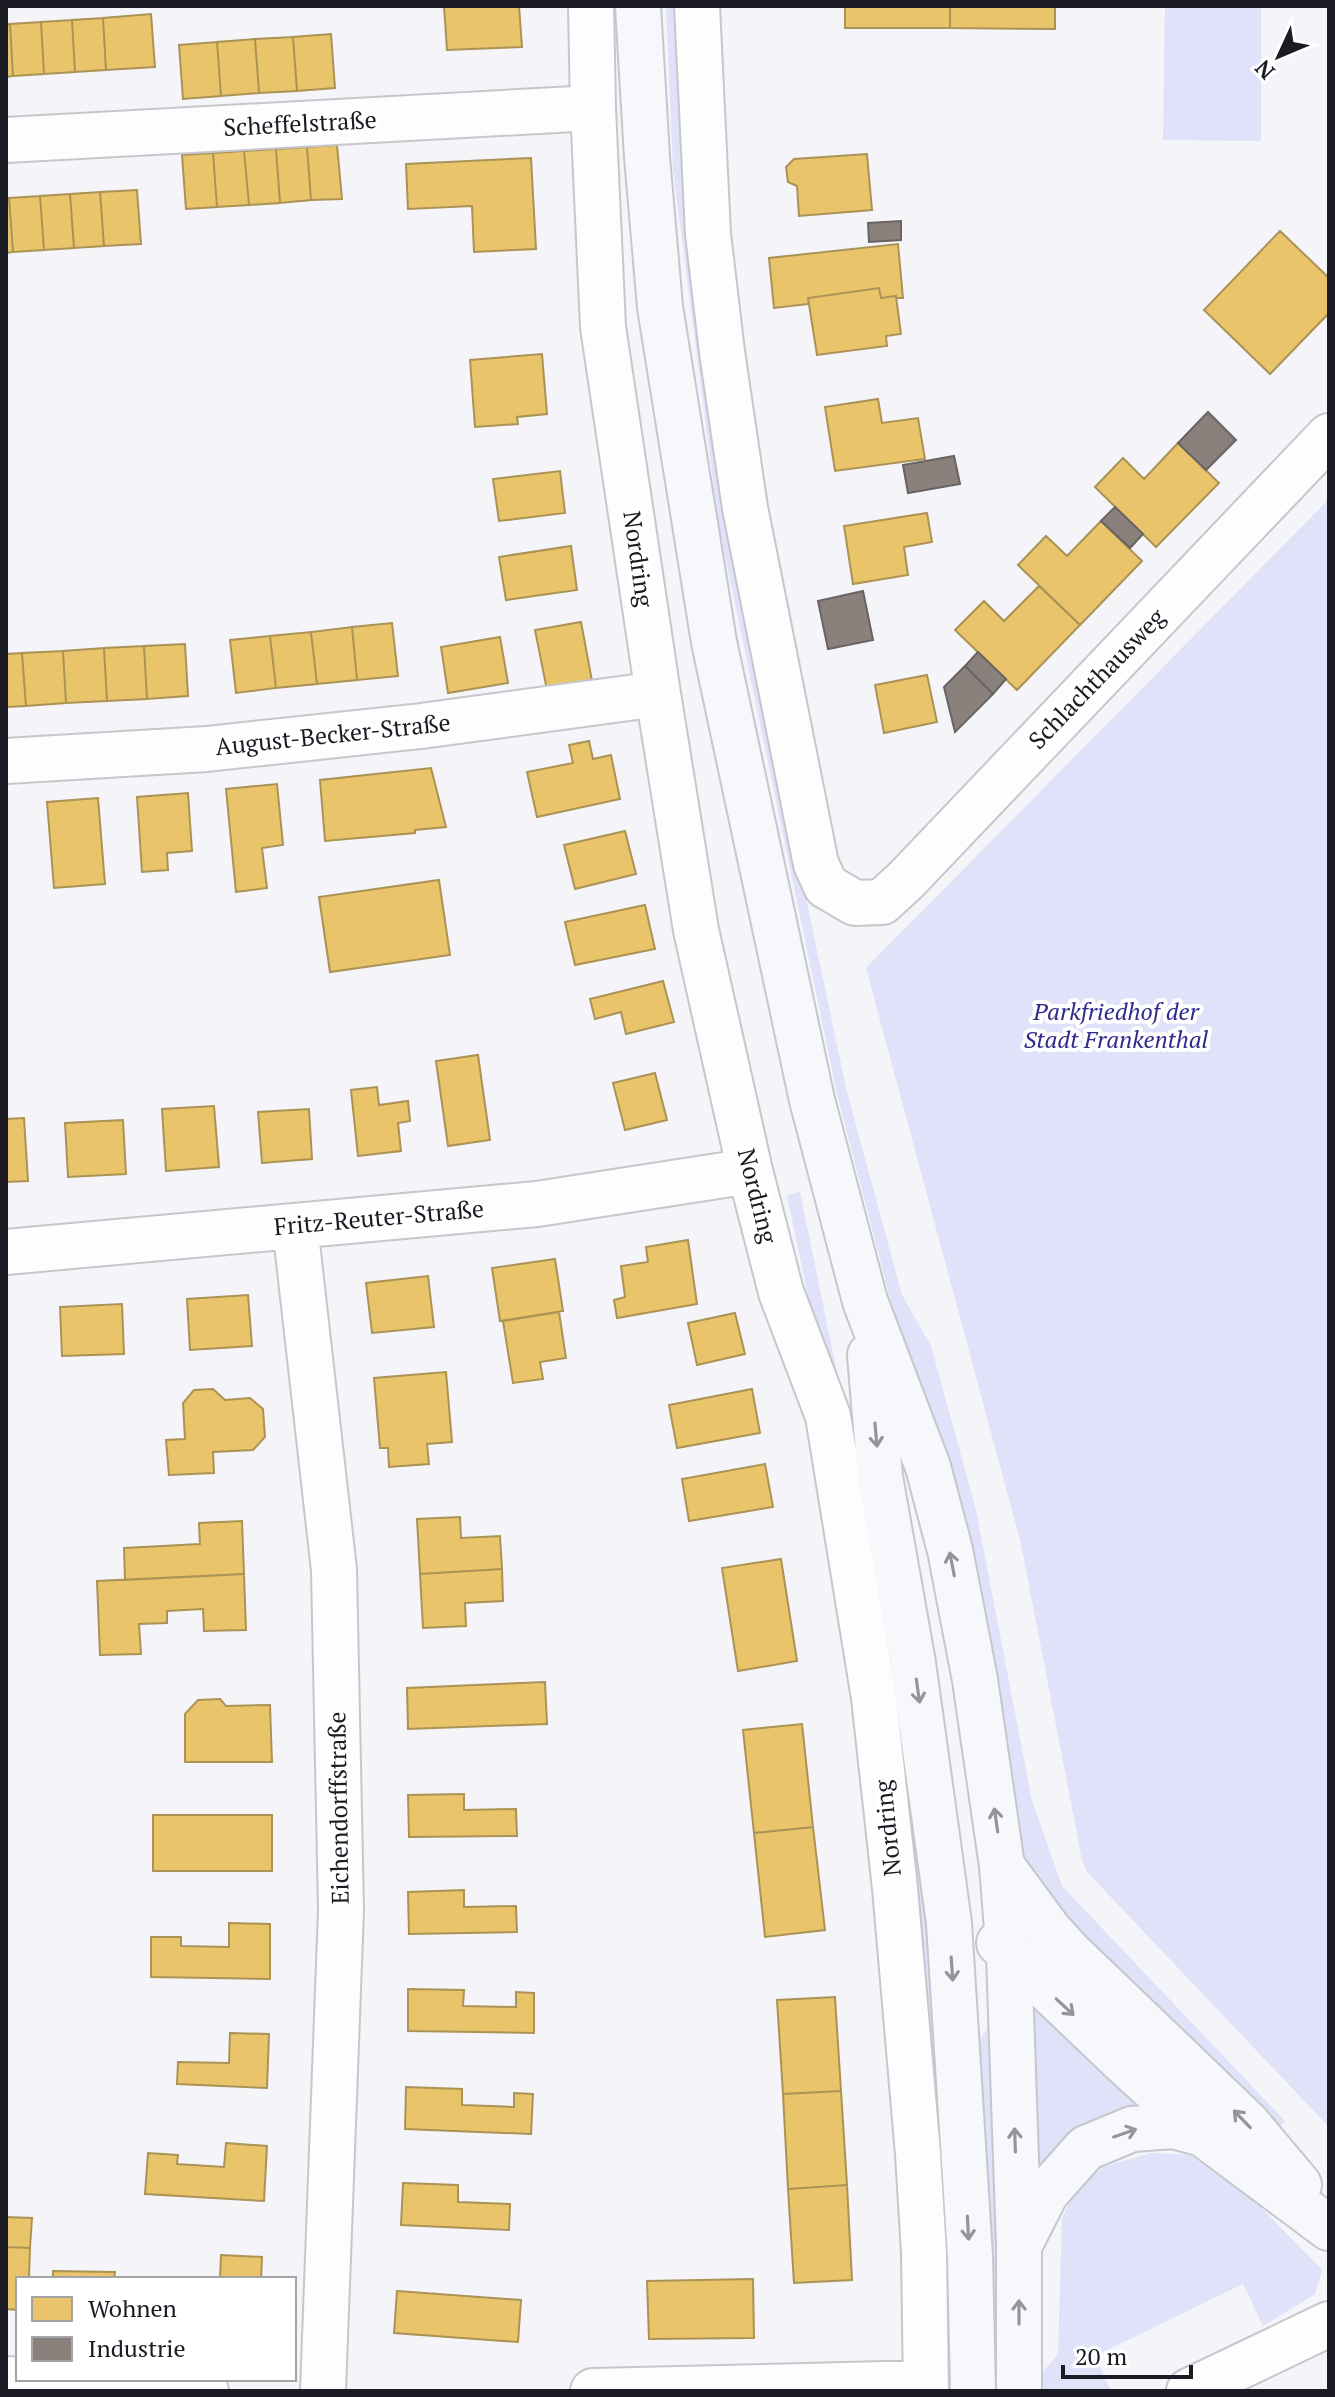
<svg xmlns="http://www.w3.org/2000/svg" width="1335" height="2397" font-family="'PT Serif',serif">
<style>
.green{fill:#dfe2f9}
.homes{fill:#e9c46a;stroke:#ab9255;stroke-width:2}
.industry{fill:#8a817c;stroke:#696361;stroke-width:2}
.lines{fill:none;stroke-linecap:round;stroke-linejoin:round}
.street-casing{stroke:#c6c6cc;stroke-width:48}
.secondary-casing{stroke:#c6c6cc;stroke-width:48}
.street{stroke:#fdfdfe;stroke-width:44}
.secondary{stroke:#f7f8fc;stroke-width:44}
.oneway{stroke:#94959a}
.labels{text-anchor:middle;stroke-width:8;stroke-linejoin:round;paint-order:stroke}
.street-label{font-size:24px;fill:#1b1c23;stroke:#fff}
.park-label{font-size:24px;font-style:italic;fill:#312a8b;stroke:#fff}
</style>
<rect width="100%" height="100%" fill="#f4f4f9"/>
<path class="green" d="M666 6H677L681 169 727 527 847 1092 902 1295 931 1346 976 1510 1032 1801 1062 1886 1285 2121 1267 2138 1071 1933 1031 1874 1006 1803 955 1515 889 1294 837 1094 719 527 673 169Z
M1165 6H1261V141L1163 140Z
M1329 499V2127L1087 1872 1082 1860 1021 1544 866 968Z
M800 1192 898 1670 931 1968 959 2391H945L867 1582 787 1195Z
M1040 2007 1145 2109 1032 2187 1028 2010Z
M1000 2011 1005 2391H989L972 2051Z
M1151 2153 1190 2155 1258 2204 1322 2270 1315 2294 1263 2326 1243 2284 1095 2356 1111 2391H1034V2382L1058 2354 1062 2218 1075 2191 1103 2167Z"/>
<path class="homes" d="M444 6H519L522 47 447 50Z
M845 6H950V28H845Z
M950 6H1055V29L950 28Z
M151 14 155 67 106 70 103 18Z
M103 18 106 70 75 72 72 20Z
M72 20 75 72 44 74 41 22Z
M41 22 44 74 13 76 10 24Z
M10 24 13 76 6 77V25Z
M331 34 335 88 297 91 293 37Z
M293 37 297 91 259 93 255 39Z
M255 39 259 93 221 96 217 42Z
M217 42 221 96 183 99 179 45Z
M337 145 342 199 311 200 307 147Z
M307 147 311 200 280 203 276 149Z
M276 149 280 203 249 205 244 151Z
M244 151 249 205 217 207 213 153Z
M213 153 217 207 186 209 182 155Z
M867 154 872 210 799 216 797 186 788 182 786 167 794 159Z
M531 158 536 249 474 252 472 206 408 209 406 164Z
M137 190 141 244 104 246 100 192Z
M100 192 104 246 74 248 70 194Z
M70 194 74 248 44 250 40 196Z
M40 196 44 250 13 252 9 198Z
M6 198H9L13 252 6 253Z
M1280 231 1329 278V313L1270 374 1204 310Z
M898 244 903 298H896V296L881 298 879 288 808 298 809 304 774 308 769 258Z
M879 288 881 298 896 296 901 334 886 336 887 346 817 355 808 298Z
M542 354 547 414 517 417 518 424 475 427 470 360Z
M878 399 882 423 918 418 925 459 835 471 825 407Z
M1178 443 1219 483 1156 547 1095 487 1123 458 1144 479Z
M560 471 565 513 499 521 493 479Z
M927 513 932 542 904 547 908 575 853 584 844 526Z
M1101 521 1142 561 1080 625 1018 565 1046 536 1067 556Z
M571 546 577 590 506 600 499 557Z
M1039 586 1080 625 1017 690 955 630 984 601 1004 621Z
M581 622 592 681 547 690 535 630Z
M392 623 398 676 357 680 352 627Z
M352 627 357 680 317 684 311 632Z
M311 632 317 684 276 688 270 636Z
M270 636 276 688 236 693 230 640Z
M500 637 508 683 448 693 441 647Z
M185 644 188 696 147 699 144 646Z
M144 646 147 699 107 701 104 648Z
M104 648 107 701 66 703 63 651Z
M63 651 66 703 26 706 22 653Z
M22 653 26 706 6 707V654Z
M927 675 937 722 884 733 875 685Z
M589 741 593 759 611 755 620 799 537 817 527 772 573 763 569 745Z
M431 768 446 827 415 830V833L325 841 320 780Z
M277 784 283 845 262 848 267 888 236 892 226 789Z
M188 793 192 851 167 853 168 870 142 872 137 797Z
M98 798 105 884 54 888 47 802Z
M625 831 636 874 575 889 564 845Z
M439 880 450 955 330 972 319 897Z
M645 905 655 949 575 965 565 922Z
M663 981 674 1022 626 1034 621 1012 595 1019 590 999Z
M478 1055 490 1140 448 1146 436 1061Z
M655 1073 667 1120 625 1130 613 1083Z
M377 1087 379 1105 408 1101 410 1121 398 1123 401 1151 358 1156 351 1090Z
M214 1106 219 1167 166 1171 162 1109Z
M309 1109 312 1159 262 1163 258 1112Z
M24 1118 28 1181 6 1182V1119Z
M123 1120 126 1174 68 1177 65 1123Z
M688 1240 697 1304 617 1318 614 1300 625 1297 621 1266 648 1262 646 1247Z
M555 1259 563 1311 500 1321 492 1268Z
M428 1276 434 1327 372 1333 366 1283Z
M248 1295 252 1346 190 1350 187 1299Z
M122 1304 124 1354 62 1356 60 1307Z
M559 1312 566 1358 540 1362 543 1379 513 1383 503 1321Z
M735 1313 745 1354 697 1365 688 1323Z
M446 1372 452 1442 427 1444 429 1464 389 1467 388 1448H380L374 1378Z
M213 1389 225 1400 250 1398 263 1409 265 1437 253 1450 213 1452 214 1473 169 1475 166 1440 185 1439 183 1403 194 1390Z
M752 1389 760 1433 677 1448 669 1405Z
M765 1464 773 1507 689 1521 682 1479Z
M460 1517 461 1538 500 1536 502 1569 420 1574 417 1519Z
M242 1521 244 1574 125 1580 124 1548 200 1544 199 1523Z
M781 1559 797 1661 738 1671 722 1568Z
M502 1569 503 1601 465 1603 466 1626 423 1628 420 1574Z
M244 1574 246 1630 204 1631 203 1609 167 1611V1623L139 1624 141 1654 100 1655 97 1581Z
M545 1682 547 1724 408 1729 407 1688Z
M220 1699 226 1706 270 1705 272 1762H185V1714L198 1700Z
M802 1724 813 1827 754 1833 743 1730Z
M464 1794V1810L516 1809 517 1836 409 1837 408 1795Z
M153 1815H272V1871H153Z
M813 1827 825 1930 765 1937 754 1833Z
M464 1890V1907L516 1906 517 1932 409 1934 408 1892Z
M229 1923 270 1924V1979L151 1977V1937H181V1946L229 1947Z
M408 1989 464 1990 463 2006 516 2007V1992L534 1993V2033L408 2031Z
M835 1997 841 2091 783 2094 777 2000Z
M230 2033 269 2034 267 2088 177 2084 178 2062 229 2063Z
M406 2087 462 2089V2105L514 2107V2093L533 2094 531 2134 405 2129Z
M841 2091 847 2185 788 2189 783 2094Z
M226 2143 267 2146 264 2201 145 2194 148 2153 178 2155 177 2164 224 2167Z
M403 2183 458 2185V2202L510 2204 509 2230 401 2225Z
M847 2185 852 2280 794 2283 788 2189Z
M6 2217 32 2218 30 2248 6 2247Z
M6 2247 30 2248 29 2279H18V2310L6 2309Z
M221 2255 262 2257 261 2279H220Z
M53 2271 115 2272 114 2279H53Z
M753 2279 754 2338 649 2339 647 2281Z
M397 2291 521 2300 518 2342 394 2333Z"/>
<path class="industry" d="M901 221V240L869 242 868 223Z
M1208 412 1236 440 1206 470 1178 443Z
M954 456 960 484 908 493 903 465Z
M1115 507 1143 534 1130 548 1101 521Z
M863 591 873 640 828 649 818 601Z
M978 652 1006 679 993 694 965 666Z
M965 666 993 694 955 732 944 687Z"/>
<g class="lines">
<g class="street-casing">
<path id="street" d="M591 6 593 108 603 327 658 694 696 930 750 1171 781 1292 828 1416 874 1698 895 1888 918 2154 924 2253 926 2391
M697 6 708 234 722 352 745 508 816 864 826 886 855 903 882 902 906 880 1329 436
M6 140 593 108
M6 761 207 749 421 726 658 694
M295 1226 334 1570 341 1910 323 2391
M6 1252 537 1204 750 1171
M6 2379 206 2391
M593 2391 926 2383
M1189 2391 1329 2324"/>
</g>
<g class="secondary-casing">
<path id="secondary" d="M638 6 647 157 660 307 714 642 812 1100 865 1301 928 1467 950 1550 975 1680 1002 1866 1009 1954 1019 2246V2391
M870 1355 880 1477 913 1663 949 1923 970 2256 973 2391
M1002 1866 1049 1930 1069 1952 1247 2123 1299 2185
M999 1943 1127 2065 1203 2134 1329 2228
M1020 2244 1046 2193 1086 2148 1132 2129 1174 2126 1203 2134"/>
</g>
<use href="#street" class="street"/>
<use href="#secondary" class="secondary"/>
</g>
<defs><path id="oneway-shaft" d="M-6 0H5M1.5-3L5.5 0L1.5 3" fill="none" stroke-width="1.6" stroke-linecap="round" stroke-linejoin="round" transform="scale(2)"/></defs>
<g class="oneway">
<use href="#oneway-shaft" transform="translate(876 1435) rotate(85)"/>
<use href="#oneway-shaft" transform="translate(952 1564) rotate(-101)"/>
<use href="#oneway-shaft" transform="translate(918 1691) rotate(82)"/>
<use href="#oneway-shaft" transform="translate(996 1820) rotate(-98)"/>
<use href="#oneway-shaft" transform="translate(952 1969) rotate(86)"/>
<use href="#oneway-shaft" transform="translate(1065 2007) rotate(43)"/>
<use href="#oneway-shaft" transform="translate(1242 2119) rotate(-134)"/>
<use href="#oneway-shaft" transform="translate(1125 2133) rotate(-19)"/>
<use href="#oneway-shaft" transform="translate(1015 2140) rotate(-92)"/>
<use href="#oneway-shaft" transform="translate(968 2228) rotate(87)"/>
<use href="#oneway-shaft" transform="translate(1019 2312) rotate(-90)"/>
</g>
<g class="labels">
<g class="street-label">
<text transform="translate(300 124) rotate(-3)" y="8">Scheffelstraße</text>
<text transform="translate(638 559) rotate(82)" y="8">Nordring</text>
<text transform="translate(1097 679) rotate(-46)" y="8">Schlachthausweg</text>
<text transform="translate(333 735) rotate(-6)" y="8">August-Becker-Straße</text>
<text transform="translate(757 1196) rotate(76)" y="8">Nordring</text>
<text transform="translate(379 1218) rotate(-5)" y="8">Fritz-Reuter-Straße</text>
<text transform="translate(339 1808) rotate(-91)" y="8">Eichendorffstraße</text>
<text transform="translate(888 1828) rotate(-96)" y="8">Nordring</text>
</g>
<g class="park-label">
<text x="1116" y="1020">Parkfriedhof der<tspan x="1116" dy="28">Stadt Frankenthal</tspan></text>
</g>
</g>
<rect width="1335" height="2397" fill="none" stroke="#1b1c23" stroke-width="16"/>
<rect x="16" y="2277" width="280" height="104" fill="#ffffff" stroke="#a4a4a7" stroke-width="2"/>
<rect x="32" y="2297" width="40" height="24" fill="#e9c46a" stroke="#a4a4a7" stroke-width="2"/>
<text x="88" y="2317" font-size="24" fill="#1b1c23">Wohnen</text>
<rect x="32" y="2337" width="40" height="24" fill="#8a817c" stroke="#a4a4a7" stroke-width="2"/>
<text x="88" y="2357" font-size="24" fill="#1b1c23">Industrie</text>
<g transform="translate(1279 56) rotate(226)" stroke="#ffffff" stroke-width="6" paint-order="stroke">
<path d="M0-6L14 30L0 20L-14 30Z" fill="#1b1c23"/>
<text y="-12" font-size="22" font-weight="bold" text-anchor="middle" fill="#1b1c23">N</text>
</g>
<path d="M1063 2365v12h128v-12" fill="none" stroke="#1b1c23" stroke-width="4"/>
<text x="1075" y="2365" font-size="24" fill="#1b1c23" stroke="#ffffff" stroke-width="6" paint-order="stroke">20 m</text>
</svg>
